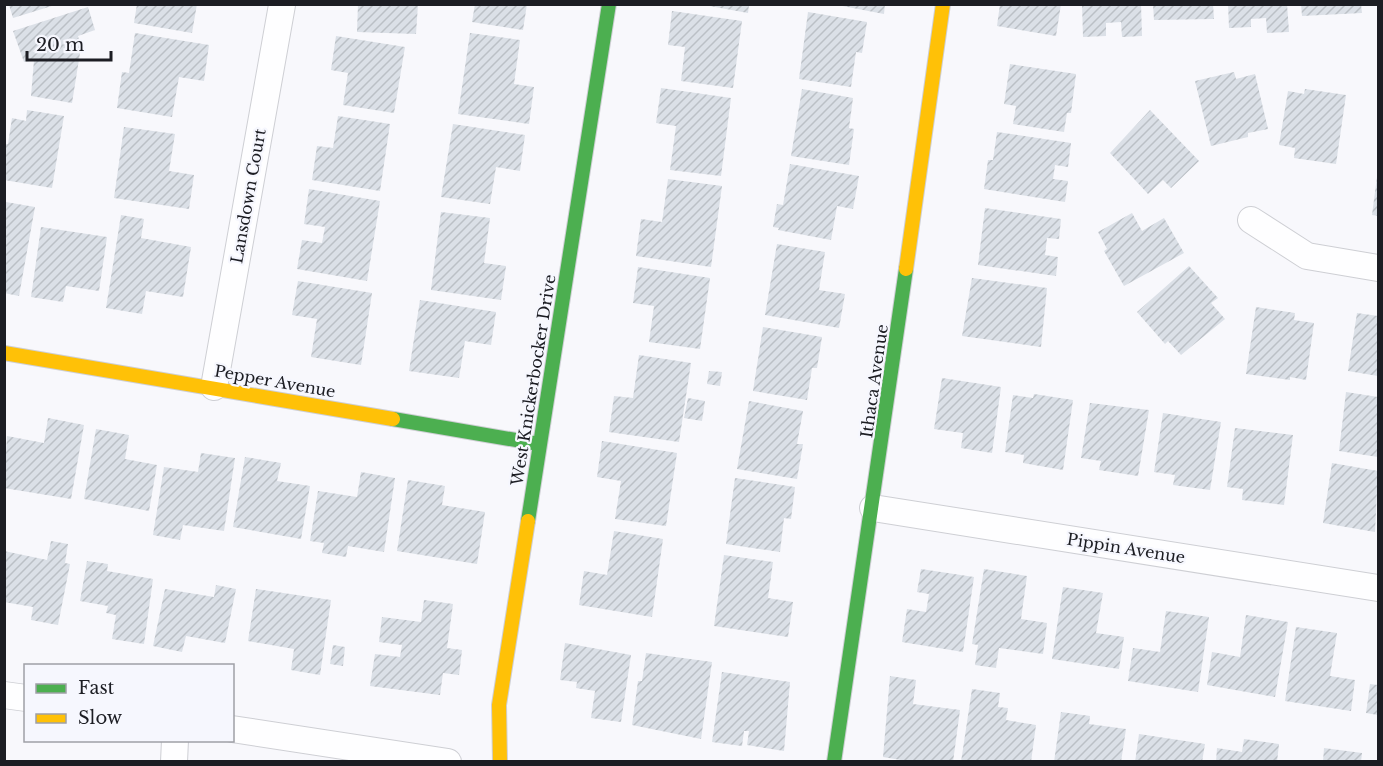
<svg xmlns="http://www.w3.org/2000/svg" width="1383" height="766" font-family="'Libre Baskerville',serif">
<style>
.building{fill:url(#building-hatch)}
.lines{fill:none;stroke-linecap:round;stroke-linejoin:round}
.street-casing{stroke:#cecfd4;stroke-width:28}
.fast-casing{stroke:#cecfd4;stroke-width:16}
.slow-casing{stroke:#cecfd4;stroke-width:16}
.street{stroke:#fefeff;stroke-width:26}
.fast{stroke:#4caf50;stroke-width:14}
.slow{stroke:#ffc107;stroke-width:14}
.labels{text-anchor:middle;stroke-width:4.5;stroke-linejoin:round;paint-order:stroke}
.street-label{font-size:16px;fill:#1c1d23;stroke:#f6f7fe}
</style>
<defs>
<pattern id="building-hatch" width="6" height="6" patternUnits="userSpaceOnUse" patternTransform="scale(1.5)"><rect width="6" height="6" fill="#dbe0e7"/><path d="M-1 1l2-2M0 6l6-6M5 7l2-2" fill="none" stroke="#bbc0c6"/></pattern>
</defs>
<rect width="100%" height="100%" fill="#f8f8fc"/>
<path class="building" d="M137 4H197L192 33 134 23Z
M358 4H418L416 34 357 32Z
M475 4H527L523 30 472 22Z
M832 4H885L884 14Z
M1000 4H1061L1056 36 997 26Z
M1082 4H1141L1142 36 1122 37 1121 22 1106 23V36L1083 37Z
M1153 4H1213L1214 19 1154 20Z
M1228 4H1287L1289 32 1267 33 1266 18 1251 19V27L1229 28Z
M1301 4H1361L1362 13 1302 16Z
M9 5H55L13 18Z
M704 5H749L748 13Z
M88 7 95 30 78 36 81 47 72 103 31 96 34 60 24 62 13 31Z
M672 11 742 21 733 88 681 81 685 47 668 45Z
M808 12 867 22 862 53 856 52 851 87 799 79Z
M135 33 209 45 204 81 179 77 172 117 117 108 122 72 129 73Z
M470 33 520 40 514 84 534 87 529 124 458 114Z
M336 36 405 47 394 113 343 105 348 73 331 70Z
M1010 64 1076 74 1071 113H1067L1064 132 1013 124 1016 106 1004 104Z
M1234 72 1236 79 1255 74 1268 129 1248 133V137L1211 146 1195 81Z
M661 88 731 98 721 176 670 170 676 126 656 123Z
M802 89 853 98 849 128 854 129 849 165 791 156Z
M1305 89 1346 95 1336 164 1294 158 1295 148 1279 145 1288 91 1304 94Z
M27 110 64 116 52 188 4 180V144H8L12 118 26 121Z
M1150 110 1199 161 1171 188 1163 180 1148 194 1110 153Z
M338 116 390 124 380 191 312 180 317 146 333 148Z
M453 124 525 135 520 171 496 167 490 204 441 197Z
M124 127 175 134 169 171 194 175 189 209 114 198Z
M997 132 1071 143 1068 167 1055 165 1053 179 1068 181 1065 202 984 189 988 160H993Z
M790 164 859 176 853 209 837 206 831 240 778 230 779 228 773 227 777 204 783 205Z
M1377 177H1378V216L1372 215Z
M668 179 722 186 711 267 636 256 641 219 662 222Z
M309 189 380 201 367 281 297 269 302 240 322 243 325 227 304 224Z
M6 202 35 207 19 296 4 293Z
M985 208 1061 219 1059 239 1047 238 1045 255 1058 257 1056 276 978 265Z
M441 212 490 218 484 263 506 266 501 300 431 290Z
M1132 213 1142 231 1164 218 1184 253 1124 286 1104 251 1107 249 1098 232Z
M121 215 144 219 141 238 191 247 183 297 146 291 142 314 106 308Z
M41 227 107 237 99 291 66 286 63 302 31 297Z
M777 244 825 252 819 290 845 294 839 328 765 315Z
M1189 266 1218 298 1211 303 1225 319 1181 355 1168 341 1165 344 1137 312Z
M638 267 710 278 700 349 649 342 654 306 633 303Z
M972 278 1047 288 1041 347 962 336Z
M298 281 372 293 361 365 311 357 317 319 292 315Z
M420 300 496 312 491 345 465 341 459 378 409 371Z
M1256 307 1295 313 1294 320 1314 323 1306 380 1290 377V380L1246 374Z
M1357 313 1378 316V376L1348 371Z
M763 327 822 337 817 368H812L807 400 753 391Z
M639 355 691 363 679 442 609 432 614 396 633 398Z
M709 371 722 372 720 386 707 384Z
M942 378 1001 387 992 453 961 448 963 433 934 429Z
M1346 392 1378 397V457L1339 451Z
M1034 394 1073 400 1063 470 1023 463 1024 455 1005 452 1013 395 1033 398Z
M688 398 705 401 702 421 684 418Z
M749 401 803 411 797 444H803L797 479 737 469Z
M1090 403 1149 410 1138 476 1099 470 1101 461 1081 458Z
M1163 413 1221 422 1210 490 1173 485 1175 475 1154 472Z
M48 418 84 425 71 499 4 488 7 436 44 443Z
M1235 428 1293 435 1284 505 1242 500 1243 489 1227 487Z
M96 429 129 435 125 459 157 465 149 511 84 499Z
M602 441 677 453 666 526 615 519 621 481 597 477Z
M201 453 235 458 224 531 183 525 180 540 153 535 164 467 198 472Z
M245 457 281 463 277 481 310 486 301 539 233 527Z
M1332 463 1378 471 1375 532 1323 523Z
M361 472 395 478 384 552 348 546 346 557 322 553 324 543 310 541 318 491 357 497Z
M735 478 795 487 791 519 784 518 780 552 726 544Z
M408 480 445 486 442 505 485 512 477 564 397 551Z
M614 531 663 539 652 617 579 605 584 571 607 575Z
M51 541 68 544 65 563 70 564 58 625 31 620 33 607 4 602V551L47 560Z
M724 555 773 562 768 598 793 602 788 637 714 626Z
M87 561 108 564 107 571 153 579 144 644 112 639 116 615 106 613 108 606 80 601Z
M921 569 974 577 963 652 902 642 907 609 926 612 929 594 917 592Z
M984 569 1027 576 1021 619 1047 623 1043 654 999 648 996 668 975 665 978 645 972 644Z
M216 585 236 589 225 643 186 636 182 652 153 646 165 589 214 597Z
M1063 587 1103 593 1096 633 1124 637 1119 669 1052 659Z
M256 589 331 600 320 675 291 670 294 649 248 641Z
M424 600 453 604 447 648 462 650 459 675 443 673 440 695 370 686 375 654 400 657 402 645 379 642 382 617 421 622Z
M1166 611 1209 617 1198 692 1128 681 1133 648 1160 652Z
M1246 615 1288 622 1275 697 1207 685 1212 652 1240 657Z
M1296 627 1337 633 1330 676 1355 680 1351 711 1285 701Z
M565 643 631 655 621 722 591 718 595 691 576 688 577 682 560 680Z
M333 645 345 647 343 666 330 664Z
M646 653 712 662 701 739 632 725 638 681H642Z
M722 672 790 682 784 751 747 745 749 731H744L742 746 712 742Z
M890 676 916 680 913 704 960 710 953 762H913L883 757Z
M1370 684 1378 685V715L1366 713Z
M972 689 1000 693 998 707 1008 708 1006 720 1036 725 1031 762H961Z
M1061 712 1090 716 1089 724 1126 729 1121 762H1054Z
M1139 734 1205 744 1202 762H1135Z
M1244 739 1279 744 1277 762H1216L1217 748 1242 752Z
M1324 748 1362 753 1361 762H1323Z"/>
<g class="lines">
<g class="street-casing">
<path id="street" d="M1251 220 1307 256 1378 268
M214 387 282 5
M873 508 1378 588
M4 695 26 698
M232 729 448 762
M174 762 175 740"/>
</g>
<g class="fast-casing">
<path id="fast" d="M393 419 539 444
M528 521 609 4
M834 762 906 269"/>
</g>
<g class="slow-casing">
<path id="slow" d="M906 269 943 4
M4 353 393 419
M500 762 499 705 528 521"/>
</g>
<use href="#street" class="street"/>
<use href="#fast" class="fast"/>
<use href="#slow" class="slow"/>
</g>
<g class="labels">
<g class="street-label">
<text transform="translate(248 196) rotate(-80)" y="6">Lansdown Court</text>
<text transform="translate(533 380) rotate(-81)" y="6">West Knickerbocker Drive</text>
<text transform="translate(275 381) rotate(10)" y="6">Pepper Avenue</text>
<text transform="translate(874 381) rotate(-82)" y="6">Ithaca Avenue</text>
<text transform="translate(1126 548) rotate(9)" y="6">Pippin Avenue</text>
</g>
</g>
<rect width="1383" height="766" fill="none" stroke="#1c1d23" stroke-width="12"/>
<rect x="24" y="664" width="210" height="78" fill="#f6f7fe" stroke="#9fa0a6" stroke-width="1.5"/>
<rect x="36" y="684" width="30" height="9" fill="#4caf50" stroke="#9fa0a6" stroke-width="1.5"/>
<text x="78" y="694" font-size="18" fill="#1c1d23">Fast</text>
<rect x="36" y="714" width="30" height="9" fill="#ffc107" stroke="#9fa0a6" stroke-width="1.5"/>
<text x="78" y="724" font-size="18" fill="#1c1d23">Slow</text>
<path d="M27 51v9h84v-9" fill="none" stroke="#1c1d23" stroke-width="3"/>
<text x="36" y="51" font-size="18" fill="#1c1d23" stroke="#f6f7fe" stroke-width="4.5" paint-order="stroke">20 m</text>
</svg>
